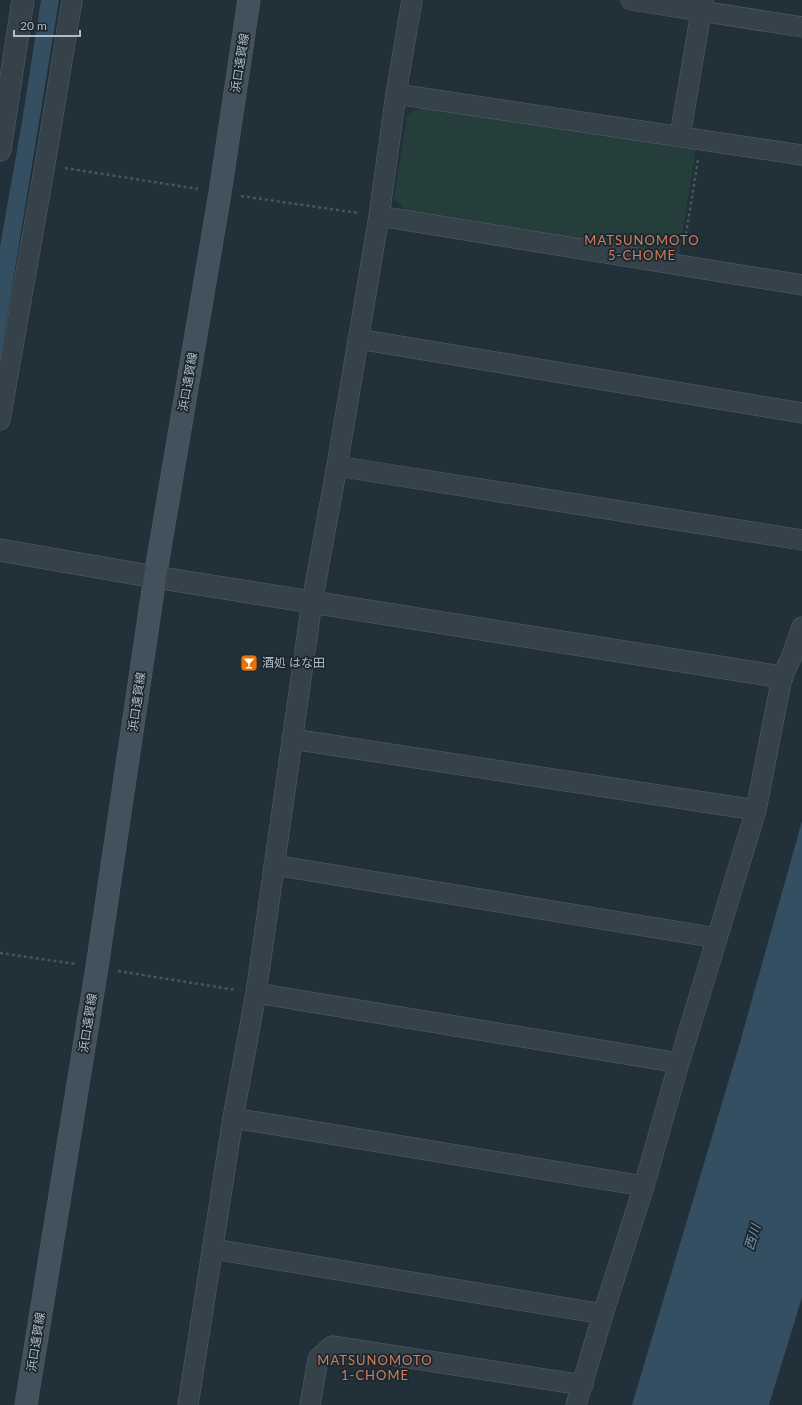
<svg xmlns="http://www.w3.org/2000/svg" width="802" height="1405" font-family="Lato,'Noto Sans JP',sans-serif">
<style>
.green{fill:#253d3b}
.water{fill:#354f62}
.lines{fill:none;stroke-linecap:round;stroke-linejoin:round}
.minor-casing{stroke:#536068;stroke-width:21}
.tertiary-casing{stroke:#536068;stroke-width:23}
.secondary-casing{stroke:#536068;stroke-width:23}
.path{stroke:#435958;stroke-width:2.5;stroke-dasharray:3 3;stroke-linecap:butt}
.minor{stroke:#35424a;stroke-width:20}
.tertiary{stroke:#35424a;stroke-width:22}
.secondary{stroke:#43515d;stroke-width:22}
.labels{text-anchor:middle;stroke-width:3.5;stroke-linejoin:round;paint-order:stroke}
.street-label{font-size:12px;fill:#b0bdc6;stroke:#1b272f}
.poi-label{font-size:12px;fill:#b0bdc6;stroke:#1b272f;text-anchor:start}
.neighbourhood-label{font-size:13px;letter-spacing:1px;fill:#d47d5e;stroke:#1b272f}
.water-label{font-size:13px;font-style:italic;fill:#7093aa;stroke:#1b272f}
</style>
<rect width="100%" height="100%" fill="#22303a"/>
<path class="green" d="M423 106 696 148 679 256 405 210 394 198 407 115Z"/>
<path class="water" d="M41 0H59L0 360V247L22 122Z
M802 821V1297L769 1405H632L739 1046Z"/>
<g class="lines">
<g class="minor-casing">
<path id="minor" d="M631 0 802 27
M396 94 802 155
M680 136 703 0
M379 216 802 285
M358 339 802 413
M0 420 45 164 72 0
M337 466 802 540
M292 739 756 810
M274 865 717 938
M256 993 679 1063
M233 1118 644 1186
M213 1249 603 1314
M188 1405 233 1118 256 993 312 602 337 466 379 216 396 94 412 0
M310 1405 318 1359 332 1346 583 1385
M576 1405 603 1314 644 1186 679 1063 756 810 782 677 791 658 802 627"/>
</g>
<g class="tertiary-casing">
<path id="tertiary" d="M0 150 23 0
M0 550 155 577 782 677"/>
</g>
<g class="secondary-casing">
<path id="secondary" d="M26 1405 97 967 155 577 220 193 249 0"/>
</g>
<path class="path" d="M65 168 198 189
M241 196 358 213
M684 246 698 160
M0 953 76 964
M118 971 236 990"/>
<use href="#minor" class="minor"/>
<use href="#tertiary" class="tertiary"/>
<use href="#secondary" class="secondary"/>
</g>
<defs>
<g id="bar-square" transform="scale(0.9)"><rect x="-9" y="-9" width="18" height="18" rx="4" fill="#e8710a" stroke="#1b272f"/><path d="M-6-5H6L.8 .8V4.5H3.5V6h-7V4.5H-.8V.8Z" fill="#fff"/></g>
</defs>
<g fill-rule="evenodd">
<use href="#bar-square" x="249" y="663"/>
</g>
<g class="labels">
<g class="street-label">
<text transform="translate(240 63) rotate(-81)" y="4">浜口遠賀線</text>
<text transform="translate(188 382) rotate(-80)" y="4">浜口遠賀線</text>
<text transform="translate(137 702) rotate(-82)" y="4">浜口遠賀線</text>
<text transform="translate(88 1023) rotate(-81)" y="4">浜口遠賀線</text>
<text transform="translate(36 1342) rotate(-81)" y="4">浜口遠賀線</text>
</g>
<g class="poi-label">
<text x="262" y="667">酒処 はな田</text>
</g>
<g class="neighbourhood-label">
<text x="642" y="245">MATSUNOMOTO<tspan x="642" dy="15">5-CHOME</tspan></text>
<text x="375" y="1365">MATSUNOMOTO<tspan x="375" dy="15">1-CHOME</tspan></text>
</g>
<g class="water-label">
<text transform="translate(752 1237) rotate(-73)" y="5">西川</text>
</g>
</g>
<path d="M14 30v6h66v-6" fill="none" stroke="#b0bdc6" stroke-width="2"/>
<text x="20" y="30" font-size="12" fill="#b0bdc6" stroke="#1b272f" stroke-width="3" paint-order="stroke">20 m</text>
</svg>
